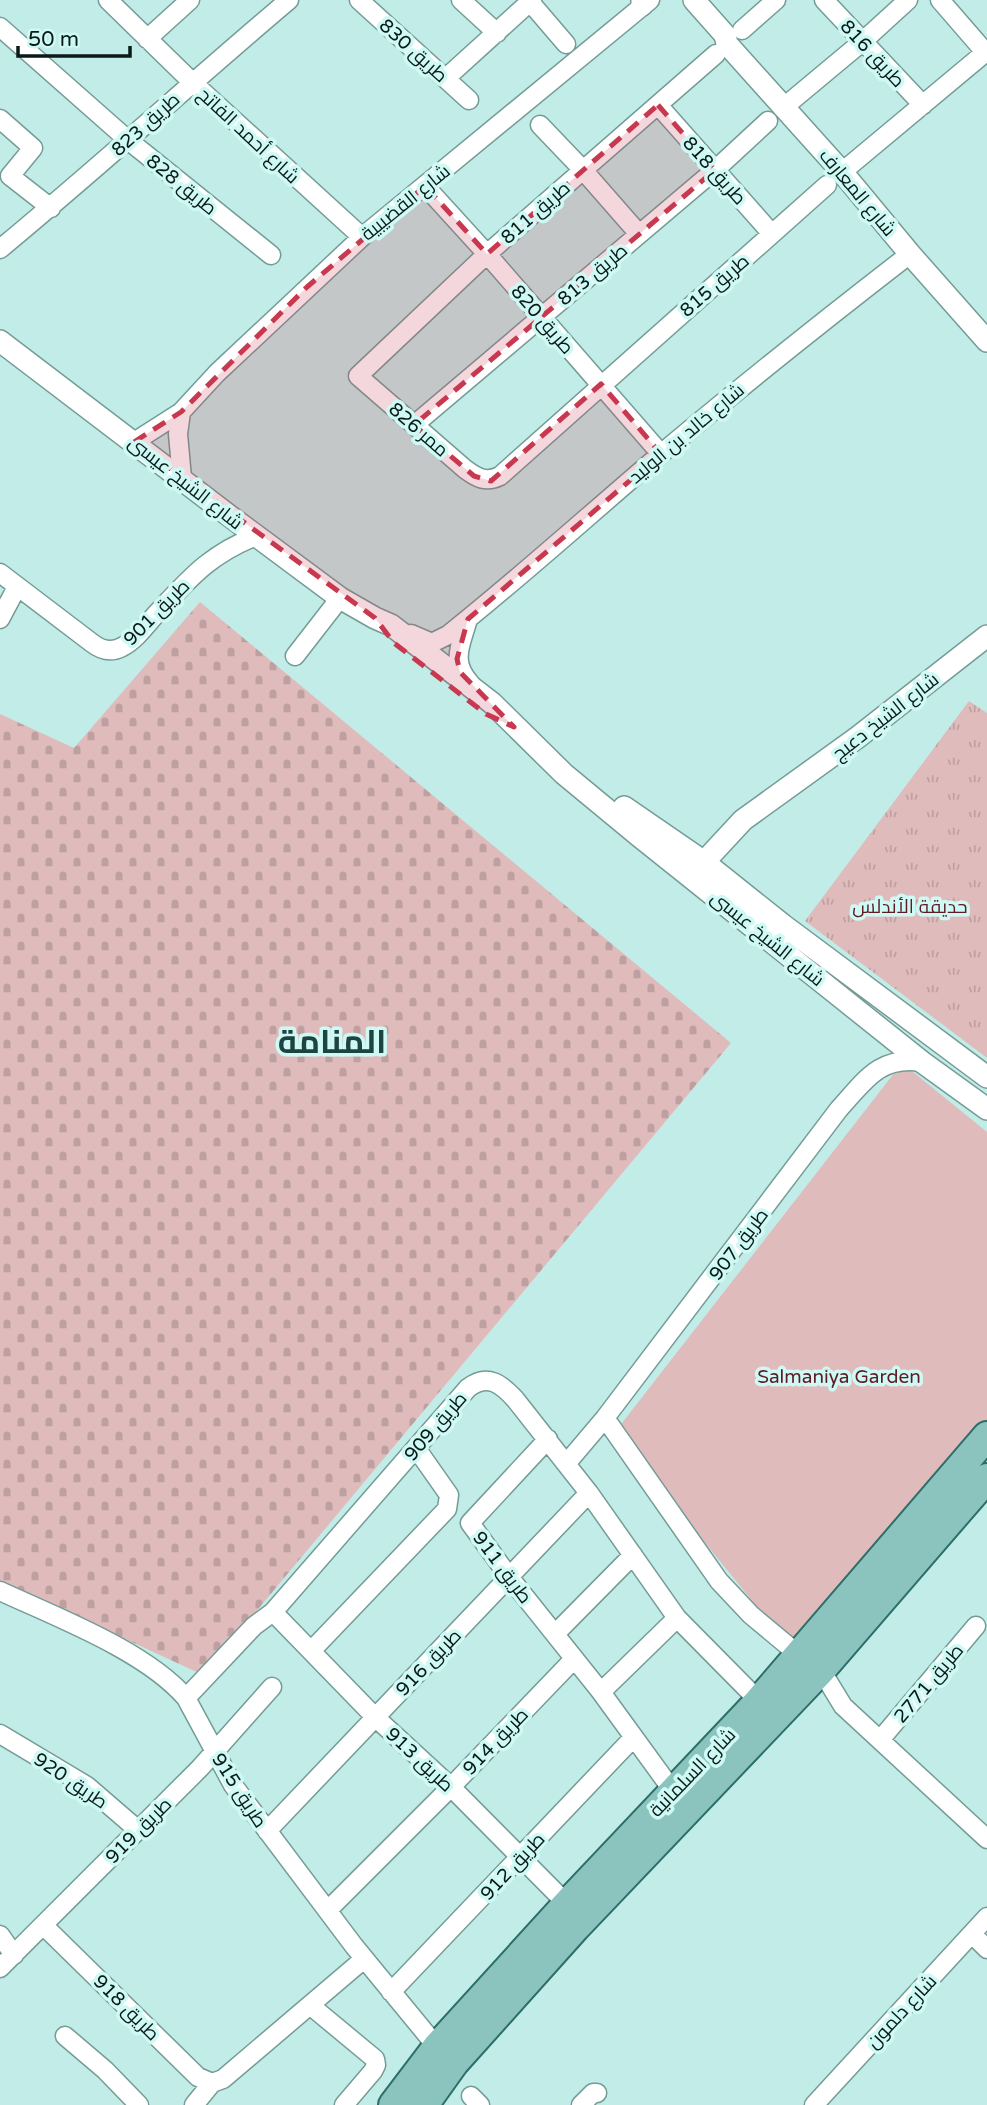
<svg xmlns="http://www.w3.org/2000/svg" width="987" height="2105" font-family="'Varela Round',Cairo,sans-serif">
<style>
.grass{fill:url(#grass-tufts)}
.cemetery{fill:url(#cemetery-stones)}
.garden{fill:#e0bbbc}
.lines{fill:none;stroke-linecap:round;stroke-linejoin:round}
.minor-casing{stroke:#749c97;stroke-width:21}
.tertiary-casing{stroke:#749c97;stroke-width:24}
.primary-casing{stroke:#2c6e68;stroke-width:32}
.minor{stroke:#fff;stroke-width:18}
.tertiary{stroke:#fff;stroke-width:21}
.primary{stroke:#8bc4be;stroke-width:28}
.marked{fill:#c8384e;fill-opacity:0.2;stroke:#c8384e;stroke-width:5;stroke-dasharray:14 9;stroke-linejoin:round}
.labels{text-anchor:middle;stroke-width:7;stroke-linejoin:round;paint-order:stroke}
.street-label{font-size:19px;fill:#0a1a19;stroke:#cff9f4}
.park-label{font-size:19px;fill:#5e1b24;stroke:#cff9f4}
.town-label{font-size:33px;font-weight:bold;fill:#1e4441;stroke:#cff9f4}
</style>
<defs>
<pattern id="grass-tufts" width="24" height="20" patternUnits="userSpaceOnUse" patternTransform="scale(1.75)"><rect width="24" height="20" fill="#e0bbbc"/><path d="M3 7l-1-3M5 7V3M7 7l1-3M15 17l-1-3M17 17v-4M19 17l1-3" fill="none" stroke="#bfa0a1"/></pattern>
<pattern id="cemetery-stones" width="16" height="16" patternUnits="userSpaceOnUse" patternTransform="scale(1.75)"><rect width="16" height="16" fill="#e0bbbc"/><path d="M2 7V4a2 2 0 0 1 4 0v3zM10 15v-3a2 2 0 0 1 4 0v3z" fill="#bfa0a1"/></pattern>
</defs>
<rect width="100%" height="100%" fill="#c2ece7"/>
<path class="grass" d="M969 701 987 713V1058L805 921Z"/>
<path class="cemetery" d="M200 602 731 1043 203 1675 0 1581V714L74 748Z"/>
<path class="garden" d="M902 1063 987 1132V1422L792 1650 615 1432Z"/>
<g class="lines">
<g class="minor-casing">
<path id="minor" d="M108 0 192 82 362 237
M359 0 469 100
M461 0 497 33
M824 0 923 105
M940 0 985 52
M530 2 566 44
M0 27 128 140 271 255
M742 30 776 0
M147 39 190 0
M716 54 487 254 358 376 465 469C477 478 486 483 500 476L827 185
M446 78 532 0
M658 105 772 234
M784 107 862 42 908 0
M0 119 33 148 10 176 51 208
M540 125 583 170 639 234
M842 172 987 51
M425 186 487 254 661 454
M0 249C98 168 192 82 289 0
M181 412 178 434 182 478
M414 425 715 170 768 121
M134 442 181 412 217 373 362 237 650 0
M0 573 92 643C101 650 111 653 122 647 136 640 147 624 157 613 191 577 209 555 256 536
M0 619 17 587
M468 619C461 645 450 661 470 683
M411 634 432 643 448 635C521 577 590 514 662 453 743 385 826 319 910 254
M295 656 340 598
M605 1418 719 1581 751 1615 799 1655
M548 1439 470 1523 510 1578 601 1692 673 1791
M566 1464 605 1418 839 1109C864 1082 879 1055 922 1062
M0 1591C56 1617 146 1651 186 1698L233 1785 354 1946 437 2047
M273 1612 375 1717 451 1787 567 1904
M555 1634 633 1555
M311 1651 447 1509 449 1495 416 1448
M821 1670 843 1706 987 1839
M601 1692 677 1618
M186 1698 254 1626 273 1612 468 1388C488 1373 501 1384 515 1399L589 1493 677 1618 759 1701
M0 1734 87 1786 138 1830
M880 1740 976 1626
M267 1831 589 1493
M328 1910 451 1787 574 1659
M44 1926 198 2077 212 2083 223 2079 364 1959
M972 1934 987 1949
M0 1935 14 1955
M0 1968 200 1768 272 1687
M391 1992 633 1738
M311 2006 375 2059 376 2065 373 2071 344 2105
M65 2036 105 2070 139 2105
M471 2096 480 2105
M194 2105 212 2083
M581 2105 593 2093H597
M814 2105 987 1917"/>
</g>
<g class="tertiary-casing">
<path id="tertiary" d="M694 0 725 35 727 44 842 172 910 254 987 341
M642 5V0
M0 341 231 517 340 598 375 618 391 625 492 703 564 774 639 836 922 1062 987 1109
M624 807 704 862 783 925 987 1077
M697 872 704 862 743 820 858 737 987 636"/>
</g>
<g class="primary-casing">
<path id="primary" d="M393 2105 437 2047 567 1904 759 1701 987 1436
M424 2105 454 2063 575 1928 821 1670 987 1478"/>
</g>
<use href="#minor" class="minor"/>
<use href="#tertiary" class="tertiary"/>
<use href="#primary" class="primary"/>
</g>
<path class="marked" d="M658 105 715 170 414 425 474 476 491 481 601 384 661 454 468 619 457 659 460 672 514 727 486 714 394 643 375 618 134 442 181 412 307 287 425 186 487 254Z"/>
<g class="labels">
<g class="street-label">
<text transform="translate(414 50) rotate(42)" y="7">طريق 830</text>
<text transform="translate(873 53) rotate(47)" y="7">طريق 816</text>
<text transform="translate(145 124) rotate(-42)" y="7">طريق 823</text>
<text transform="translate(249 135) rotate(43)" y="7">شارع أحمد الفاتح</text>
<text transform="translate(715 170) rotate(48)" y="7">طريق 818</text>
<text transform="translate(182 184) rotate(39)" y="7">طريق 828</text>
<text transform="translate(858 192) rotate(50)" y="7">شارع المعارف</text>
<text transform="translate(405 202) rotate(-39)" y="7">شارع القضيبية</text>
<text transform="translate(535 212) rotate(-41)" y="7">طريق 811</text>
<text transform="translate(592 274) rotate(-40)" y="7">طريق 813</text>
<text transform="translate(714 285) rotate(-41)" y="7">طريق 815</text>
<text transform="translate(543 319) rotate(49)" y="7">طريق 820</text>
<text transform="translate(419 429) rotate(41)" y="7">ممر 826</text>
<text transform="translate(686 433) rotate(-40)" y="7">شارع خالد بن الوليد</text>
<text transform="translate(186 482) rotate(38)" y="7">شارع الشيخ عيسى</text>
<text transform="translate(156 612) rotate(-45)" y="7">طريق 901</text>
<text transform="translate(885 716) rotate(-38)" y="7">شارع الشيخ دعيج</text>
<text transform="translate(768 938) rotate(39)" y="7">شارع الشيخ عيسى</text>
<text transform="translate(738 1244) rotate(-53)" y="7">طريق 907</text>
<text transform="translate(435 1426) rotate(-49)" y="7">طريق 909</text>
<text transform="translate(503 1567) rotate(53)" y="7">طريق 911</text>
<text transform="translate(428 1662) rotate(-46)" y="7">طريق 916</text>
<text transform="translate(928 1683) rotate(-50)" y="7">طريق 2771</text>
<text transform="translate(495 1741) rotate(-46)" y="7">طريق 914</text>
<text transform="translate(420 1759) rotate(43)" y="7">طريق 913</text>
<text transform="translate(692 1772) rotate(-46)" y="7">شارع السلمانية</text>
<text transform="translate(71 1780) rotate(34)" y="7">طريق 920</text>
<text transform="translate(240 1790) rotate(57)" y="7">طريق 915</text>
<text transform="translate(138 1830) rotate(-45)" y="7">طريق 919</text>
<text transform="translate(512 1866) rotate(-47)" y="7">طريق 912</text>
<text transform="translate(127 2007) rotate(45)" y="7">طريق 918</text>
<text transform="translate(901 2011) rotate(-47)" y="7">شارع دلمون</text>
</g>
<g class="park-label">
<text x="910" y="913">حديقة الأندلس</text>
<text x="839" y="1383">Salmaniya Garden</text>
</g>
<g class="town-label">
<text x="332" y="1053">المنامة</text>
</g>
</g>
<path d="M18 46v10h112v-10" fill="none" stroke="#0a1a19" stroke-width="3.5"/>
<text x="28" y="46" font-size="21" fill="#0a1a19" stroke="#cff9f4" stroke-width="5" paint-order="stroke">50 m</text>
</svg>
